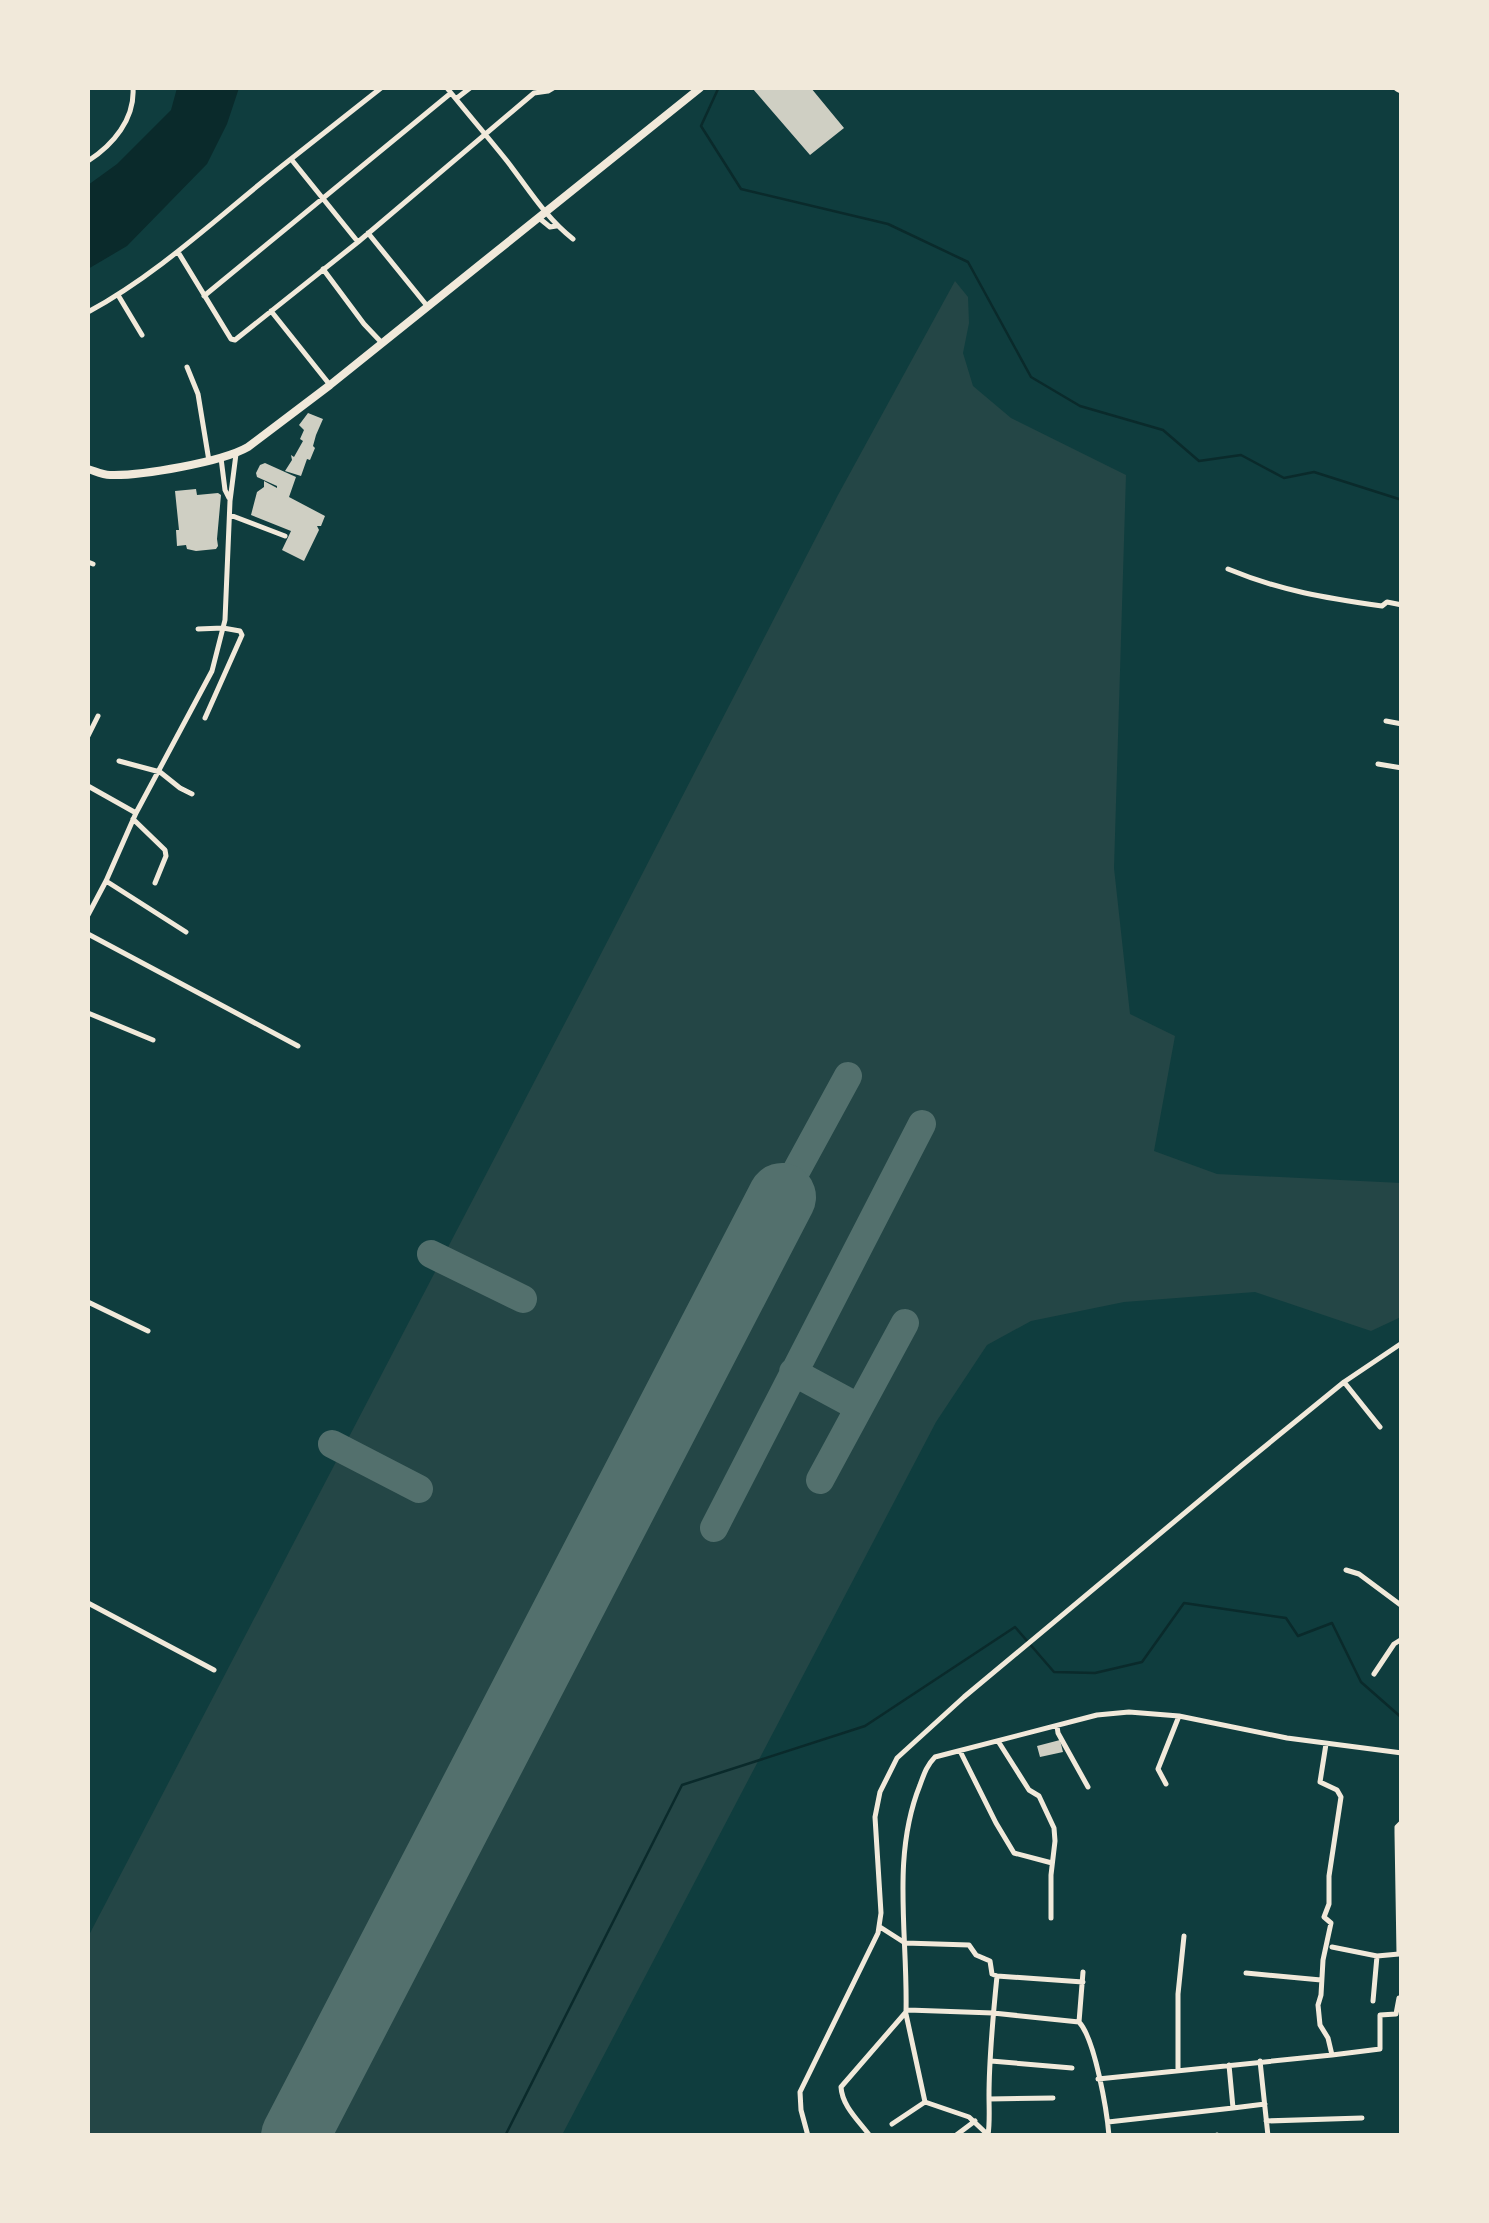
<svg xmlns="http://www.w3.org/2000/svg" width="1489" height="2223" font-family="Jost,sans-serif">
<style>
.green{fill:#244646}
.water{fill:#0a2a2b}
.lines{fill:none;stroke-linecap:round;stroke-linejoin:round}
.stream{stroke:#0a2a2b;stroke-width:2.5}
.taxiway{stroke:#53706d;stroke-width:28}
.runway{stroke:#53706d;stroke-width:68}
.building{fill:#cfcfc3}
.minor{stroke:#f1e9da;stroke-width:5}
.primary{stroke:#f1e9da;stroke-width:8}
</style>
<rect width="100%" height="100%" fill="#0f3d3e"/>
<path class="green" d="M955 281 968 297 969 323 963 353 973 386 1011 418 1126 475 1114 868 1130 1014 1175 1036 1154 1151 1217 1174 1401 1183V1317L1371 1331 1255 1292 1124 1302 1031 1321 987 1345 936 1422 562 2135H88V1937L589 977 838 495Z"/>
<path class="water" d="M177 88H239L227 124 207 164 127 246 88 269V185L117 164 171 110Z"/>
<g class="lines">
<path class="stream" d="M718 89 701 126 741 189 888 224 968 262 1031 377 1080 406 1163 430 1199 461 1241 455 1284 478 1314 472 1402 500
M505 2136 682 1785 865 1726 1015 1627 1054 1672 1095 1673 1142 1662 1184 1603 1286 1618 1298 1636 1332 1623 1361 1682 1402 1718"/>
<path class="taxiway" d="M782 1197 848 1076
M431 1254 523 1299
M793 1372 858 1407
M332 1444 419 1489
M820 1480 905 1323
M714 1528 922 1124"/>
<path class="runway" d="M295 2136 782 1197"/>
</g>
<path class="building" d="M755 88H811L844 128 810 155 753 89Z
M308 413 323 419 316 435 313 446 315 448 310 460 307 459 301 476 285 471 292 460 291 455 294 457 303 441 300 439 304 430 299 425Z
M265 463 296 477 289 497 325 516 321 526H317L319 530 304 561 282 550 291 531 251 515 257 492 264 487V481L277 488V486L257 477 256 473 260 465Z
M196 489 197 495 218 493 221 495 217 539 218 546 216 549 196 551 187 549 186 545 177 546 176 530H179L175 491Z
M1060 1740 1063 1752 1040 1757 1037 1746Z"/>
<g class="lines">
<path class="minor" d="M447 88C467 113 487 136 507 161 528 188 545 217 573 239
M457 98 470 88
M88 161C113 145 135 119 133 88
M539 218 550 227 556 226
M368 233 428 307
M358 242 291 159 381 88
M178 252 231 339 235 340 358 242 534 93 548 91 553 88
M323 269 364 324 382 343
M118 295 142 335
M204 296 451 93
M271 311 330 385
M88 312C162 272 224 211 291 159
M187 367 198 394 209 461
M221 458 225 490 229 498
M230 515 285 536
M88 562 93 564
M1228 569C1281 591 1326 598 1382 606L1387 602 1402 605
M198 629 223 628 240 631 242 635 205 718
M1386 721 1402 724
M88 736 98 716
M119 761 160 772 180 788 192 794
M1378 764 1402 768
M88 786 136 813
M133 819 165 850 166 856 155 883
M106 881 186 932
M88 915 106 881 136 813 212 671 225 620 230 501 236 454
M88 934 298 1046
M88 1013 153 1040
M88 1302 148 1331
M1344 1382 1380 1427
M1346 1570 1359 1574 1402 1606
M88 1603 214 1670
M1374 1674 1394 1644 1402 1639
M1057 1726 1058 1733 1088 1787
M998 1741 1029 1790 1039 1796 1054 1828 1055 1841 1051 1875V1918
M1326 1744 1320 1782 1337 1790 1341 1797 1329 1876V1904L1324 1917 1331 1923 1323 1960 1321 1995 1318 2005 1320 2025 1328 2038 1332 2055 1380 2049V2015L1396 2014 1399 1998 1402 1999
M960 1751 996 1823 1014 1853 1052 1863
M1166 1784 1158 1769 1179 1716
M880 1927 905 1943 969 1945 976 1955 990 1961 992 1974 997 1976C993 2016 989 2056 989 2096 989 2109 990 2122 988 2135
M1332 1947 1377 1956 1399 1954
M1399 1954 1397 1833V1827L1402 1822
M1083 1972 1079 2022C1095 2039 1107 2111 1109 2136
M1246 1973 1321 1980
M997 1976 1083 1982
M1373 2001 1377 1956
M908 2010 993 2013 1079 2022
M906 2014 925 2102 969 2117 987 2134
M991 2061 1072 2068
M1260 2061 1268 2136
M1178 2070V1994L1184 1936
M1098 2079 1332 2055
M989 2099 1053 2098
M1233 2108 1265 2104
M1266 2121 1362 2118
M1108 2122 1233 2108 1229 2065
M892 2124 925 2102
M1217 2135V2136
M808 2136 801 2110 800 2092 878 1933 881 1913 875 1817 880 1792 897 1758 964 1697 1241 1466 1344 1382 1402 1343
M870 2136C859 2121 842 2106 841 2087L906 2012C908 1936 891 1857 920 1785 924 1774 927 1765 935 1757L1097 1715 1129 1712 1179 1716 1287 1738 1402 1753
M955 2136 975 2121"/>
<path class="primary" d="M1398 88 1402 90
M88 469C95 471 102 475 110 475 141 476 222 462 248 447L330 385 700 88"/>
</g>
<rect width="1489" height="2223" fill="none" stroke="#f1e9da" stroke-width="180"/>
</svg>
